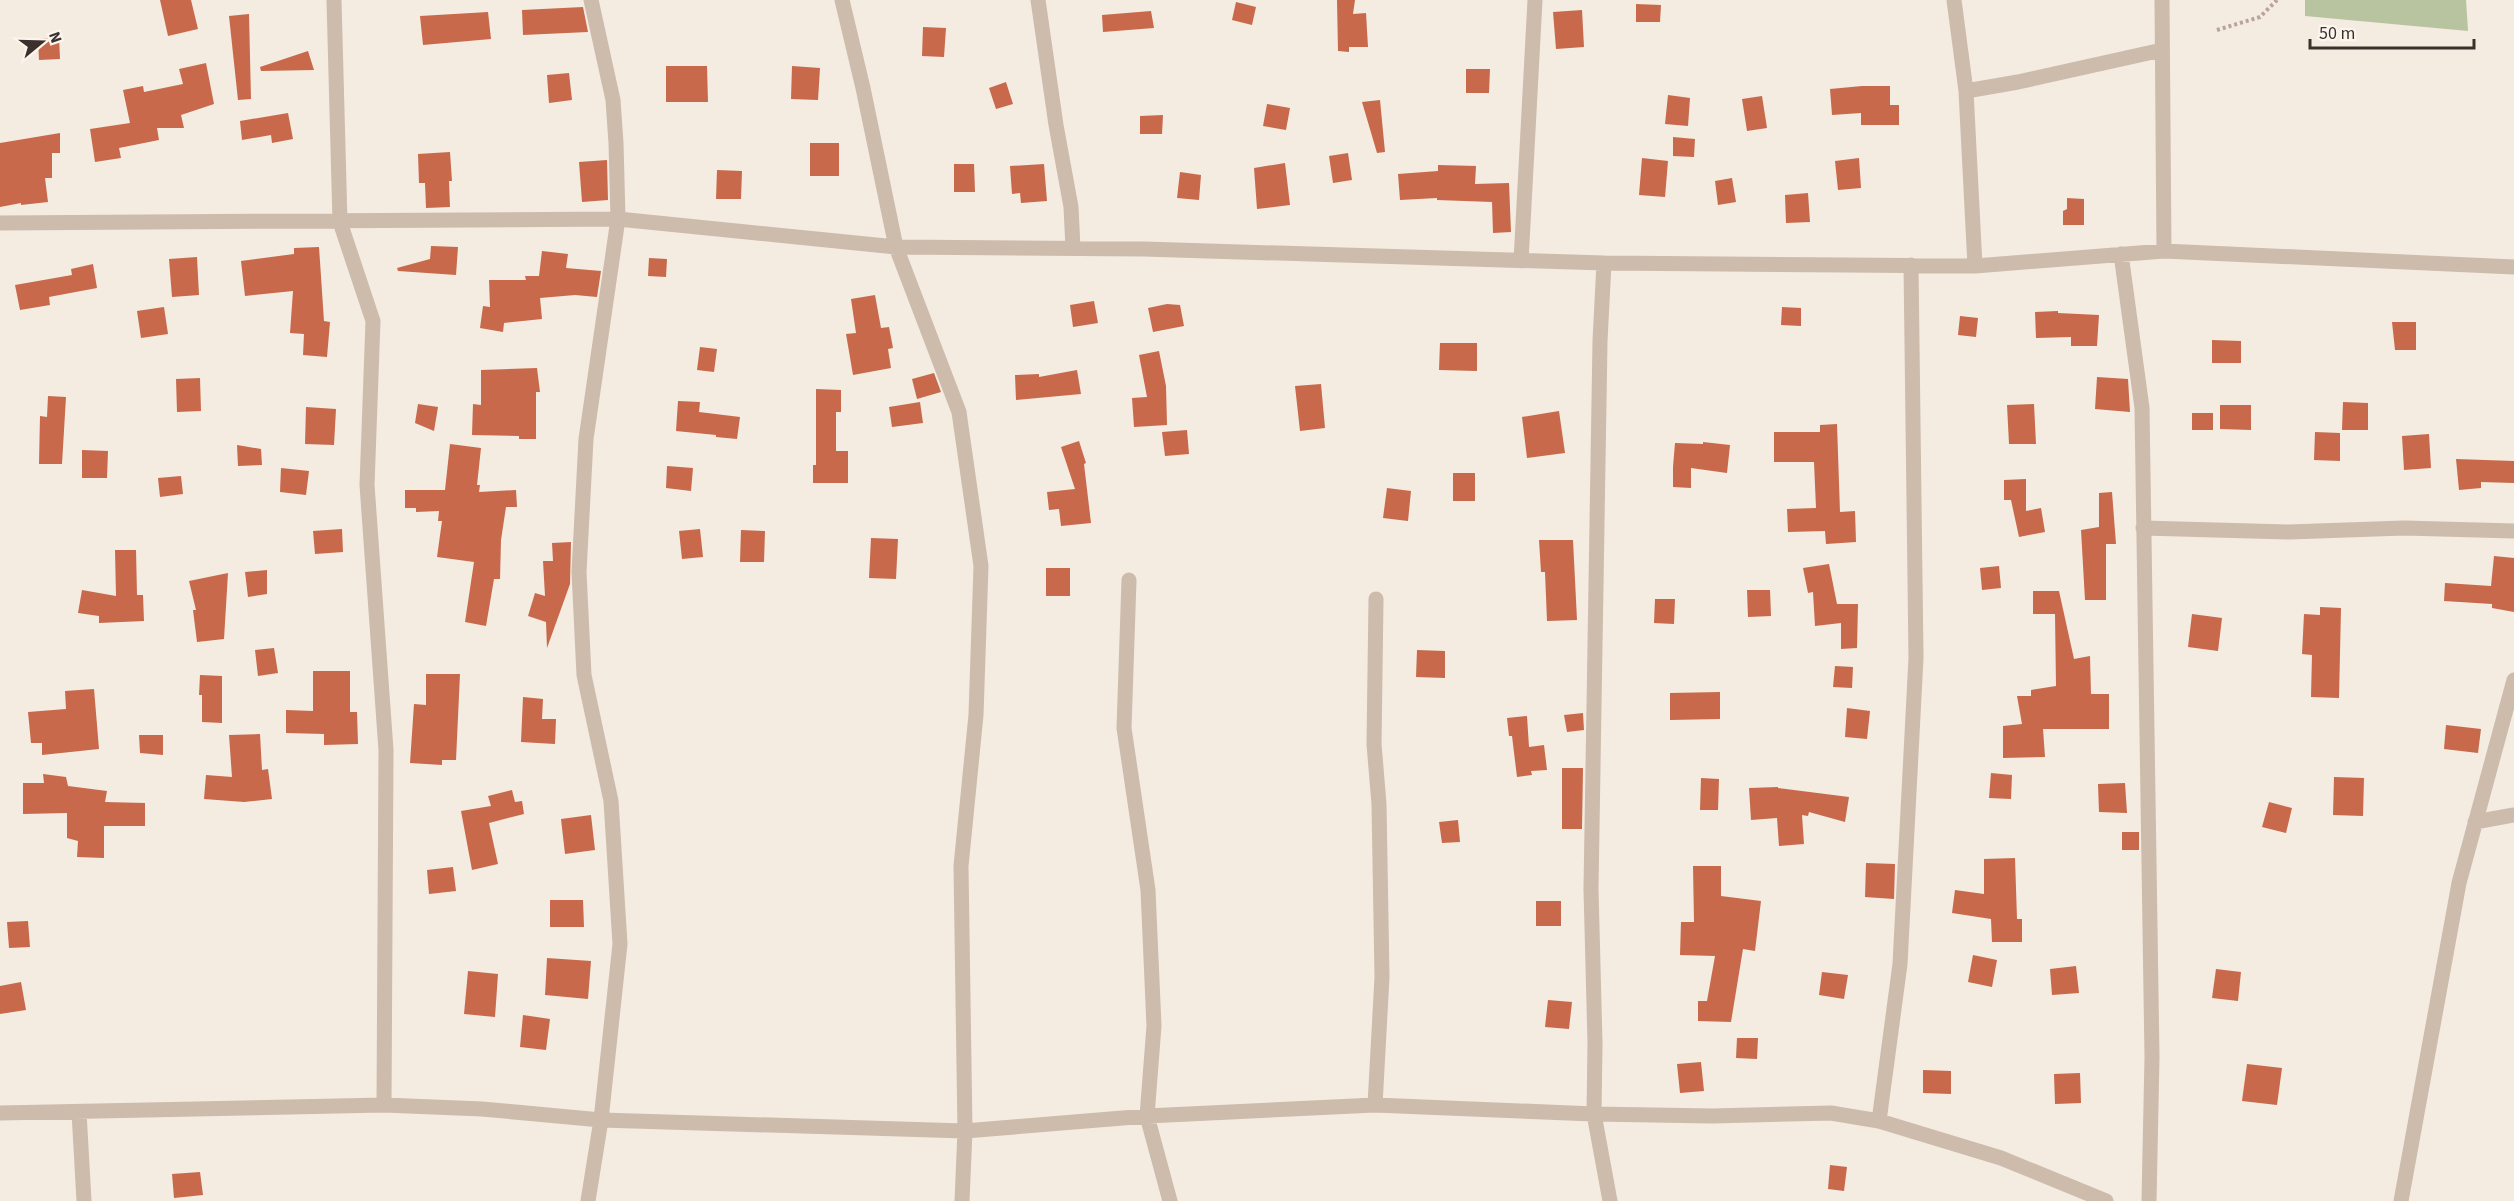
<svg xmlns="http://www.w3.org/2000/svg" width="2514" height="1201" font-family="'Source Sans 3',sans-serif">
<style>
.green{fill:#b8c4a0}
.building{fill:#c8694b}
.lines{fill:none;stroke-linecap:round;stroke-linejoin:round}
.path{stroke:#b9a596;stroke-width:4;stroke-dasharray:3 3;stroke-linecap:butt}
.street{stroke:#cdbbac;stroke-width:15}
</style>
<rect width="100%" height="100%" fill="#f4ebe1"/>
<path class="green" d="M2305 0H2466L2468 31 2305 16Z"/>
<path class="building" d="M160 0H191L198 29 168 36Z
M1337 0H1355L1353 14 1366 13 1368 47H1349V52L1338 51Z
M1236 2 1256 7 1252 25 1232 20Z
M1636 4 1661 5 1660 22H1636Z
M583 7 588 32 523 35 522 10Z
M1582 10 1584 47 1556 49 1553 12Z
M1151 11 1154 28 1103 32 1102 15Z
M488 12 491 39 423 45 420 16Z
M249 14 251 99 238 100 229 16Z
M923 27 946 28 944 57 922 56Z
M59 37 60 59 39 60 38 39Z
M308 51 314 70 261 71 260 67Z
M206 63 214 104 181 115 184 128H157L159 140 119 148 121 158 95 162 90 129 130 123 123 90 143 86 144 92 183 84 179 69Z
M666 66H707L708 102H666Z
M792 66 820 68 818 100 791 99Z
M1466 69H1490L1489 93H1466Z
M569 73 572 100 549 103 547 75Z
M1006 82 1013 104 996 109 989 88Z
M1862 86H1890V105H1899V125H1861V113L1832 115 1830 89Z
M1668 95 1690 98 1688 126 1665 124Z
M1762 96 1767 128 1747 131 1742 99Z
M1380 100 1385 152 1377 153 1362 102Z
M1267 104 1290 108 1286 130 1263 126Z
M288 113 293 139 272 143 271 135 242 140 240 121Z
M1163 115 1162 134H1140V116Z
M60 133V153H52V178H45L48 202 21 205V203L0 207V143Z
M1673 137 1695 139 1694 157 1673 156Z
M810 143H839V176H810Z
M450 152 452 181H449L450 207 426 208 425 183H419L418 154Z
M1348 153 1352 180 1333 183 1329 156Z
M1642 158 1668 161 1665 197 1639 195Z
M1859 158 1861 188 1838 190 1835 161Z
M607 160 608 200 582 202 579 162Z
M1285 163 1290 205 1257 209 1254 168Z
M954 164H974L975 192H954Z
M1044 164 1047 201 1021 203 1020 193 1012 194 1010 166Z
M1438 165 1476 166 1475 184 1509 183 1511 232 1493 233 1492 202 1437 200V198L1400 200 1398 174 1438 171Z
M717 170 742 171 741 199H716Z
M1180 172 1201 175 1199 200 1177 198Z
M1732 178 1736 202 1718 205 1715 181Z
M1808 193 1810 222 1786 223 1785 195Z
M2067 198 2084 199V225H2063V211L2067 209Z
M431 246 458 247 456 275 398 271 397 268 430 259Z
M319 247 324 321 330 322 327 357 303 355 304 334 290 333 293 291 245 296 241 261 294 254V248Z
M542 251 568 254 566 268 601 271 597 297 575 295 540 298 542 319 504 323 503 332 480 328 483 306 490 307 489 280H526L525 276H539Z
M197 257 199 295 172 297 169 259Z
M649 258 667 259 666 277 648 276Z
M93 264 97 288 49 297 50 305 20 310 15 285 72 275 71 269Z
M875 295 881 328 889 327 893 348 888 349 891 368 853 375 846 334 856 333 851 299Z
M1094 301 1098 323 1073 327 1070 305Z
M1167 304 1180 305 1184 326 1153 332 1148 308Z
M164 307 168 334 141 338 137 311Z
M1782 307 1801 308V326L1781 325Z
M2058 311V313L2099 315 2097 346H2071V337L2036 338 2035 312Z
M1960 316 1978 318 1976 337 1958 335Z
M2392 322H2416V350H2395Z
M2212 340 2241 341V363H2212Z
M1440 343H1477V371L1439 370Z
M700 347 717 349 714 372 697 370Z
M1159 351 1166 386 1167 425 1134 427 1132 398 1147 397 1139 355Z
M537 368 540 392H536V439H519V436L472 435 473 404 481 405V370Z
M1077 370 1081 394 1016 400 1015 375 1039 374V377Z
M934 373 941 392 917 399 912 379Z
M2097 377 2128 379 2130 412 2095 409Z
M200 378 201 411 177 412 176 379Z
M1321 384 1325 428 1300 431 1295 386Z
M816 389 841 390V412H836V451H848V483H813V465H816Z
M48 396 66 397 62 464H39L40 416 47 417Z
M678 401 700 402 699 412 740 417 737 439 716 437V435L676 431Z
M920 402 923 423 892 427 889 407Z
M2343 402 2368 403V430H2342Z
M418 404 438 407 434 431 415 423Z
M2034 404 2036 444H2009L2007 405Z
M2220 405H2251V430L2220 429Z
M306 407 336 409 334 445 305 444Z
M1559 411 1565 453 1527 458 1522 417Z
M2192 413H2213V430H2192Z
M1837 424 1840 512 1855 511 1856 542 1826 544 1825 531 1788 532 1787 509 1816 508 1814 462H1774V432H1820V425Z
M1187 430 1189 454 1165 456 1162 432Z
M2315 432 2340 433V461L2314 460Z
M2429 434 2431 468 2404 470 2402 436Z
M1079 441 1086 463 1084 464 1091 523 1061 526 1059 509 1049 510 1047 492 1075 489 1061 447Z
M1703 442 1730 445 1727 473 1691 468V488L1673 487V467L1675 443 1703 444Z
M450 444 481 448 477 485H480L479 492 516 490 517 507H506L501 540 500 579H494L486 626 465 622 474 562 437 557 442 521H438L439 511 416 512V508H405V490H445Z
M237 445 261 449 262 465 238 466Z
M82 450 108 451 107 478H82Z
M2456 459 2514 461V483L2481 482V488L2459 490Z
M667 466 693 468 691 491 666 488Z
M281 468 309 471 306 495 280 492Z
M1453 473H1475V501H1453Z
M181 476 183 494 160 497 158 478Z
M2026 479V511L2041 508 2045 532 2019 537 2011 500H2004V480Z
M1387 488 1411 491 1408 521 1383 518Z
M2112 492 2116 544H2106V600H2085L2081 530 2099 527V493Z
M342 529 343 552 315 554 313 531Z
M700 529 703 557 682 559 679 531Z
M741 530 765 531 764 562H740Z
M871 538 898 539 896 579 869 578Z
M1539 540H1573L1577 620 1547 621 1545 572H1541Z
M571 542 570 584 547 648 546 622 528 616 535 593 545 596 543 561H553L552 543Z
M115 550H136L137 595H143L144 621 99 623V616L78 613 82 590 116 596Z
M2494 556 2514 558V612L2492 608V604L2444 601 2445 583 2491 586Z
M1829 564 1837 604H1858L1857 648 1841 649V623L1815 626 1813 592 1808 593 1803 568Z
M1999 566 2001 588 1982 590 1980 568Z
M1046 568H1070V596H1046Z
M267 570V594L248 597 245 572Z
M228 573 224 639 197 642 193 610H196L189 581Z
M1747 590H1770L1771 616 1748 617Z
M2033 591H2059L2074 659 2090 656 2091 694H2109V729H2043L2045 757 2003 758V726L2022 724 2017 696H2031V690L2056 686 2055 614H2033Z
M1655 599H1675L1674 624 1654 623Z
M2320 607 2341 608 2339 698 2311 697 2312 655 2302 654 2304 614 2320 615Z
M2192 614 2222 618 2218 651 2188 647Z
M274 648 278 673 258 676 255 650Z
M1417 650 1445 651V678L1416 677Z
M1835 666 1853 667 1852 688 1833 687Z
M313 671H350V712H357L358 744 324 745V734L286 733V710L313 711Z
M426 674H460L456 760H442V765L410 763 414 704 426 705Z
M200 675 222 676V723L202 722V695H199Z
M94 689 99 749 42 755V743H31L28 712 66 709 65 691Z
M1720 692V719L1670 720V693Z
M523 697 543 699 542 719H556L555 744 521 742Z
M1847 708 1870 711 1867 739 1845 737Z
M1583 713 1584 730 1567 732 1564 715Z
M1527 716 1529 747 1544 745 1547 770 1531 771 1532 775 1517 777 1512 736H1509L1507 718Z
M2446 725 2481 729 2478 753 2444 749Z
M260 734 262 770 268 769 272 799 244 802 204 799 206 775 232 777 229 735Z
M139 735H163V755L140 753Z
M1562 768H1583L1582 829H1562Z
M1991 773 2012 775 2011 799 1989 798Z
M43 774 66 777 68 786 107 791 105 802 145 803V826H104V858L77 857 78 841 67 838V813L23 814V783H44Z
M2334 777 2364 778 2363 816 2333 815Z
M1701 778 1719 779 1718 810H1700Z
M2125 783 2127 813 2099 812 2098 784Z
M1778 787V788L1849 797 1845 822 1809 812 1808 816 1802 815 1804 844 1779 846 1777 818 1751 820 1749 788Z
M512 790 515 802 522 801 524 814 489 823 498 864 472 870 461 811 491 806 488 796Z
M2269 802 2292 808 2286 833 2262 827Z
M591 815 595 850 565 854 561 819Z
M1458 820 1460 842 1442 843 1439 822Z
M2122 832H2139V850H2122Z
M2015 858 2017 919H2022V942H1992L1991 919 1952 913 1955 890 1984 894V859Z
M1866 863 1895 864 1894 899 1865 897Z
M1693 866H1721V896L1761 901 1755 951 1743 949 1731 1022 1698 1021V1001H1707L1715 956 1680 955 1681 922H1694Z
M453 867 456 891 429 894 427 870Z
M550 900H583L584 927H550Z
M1536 901H1561V926H1536Z
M28 921 30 947 9 948 7 922Z
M1973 955 1997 960 1992 987 1968 982Z
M547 958 591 961 588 999 545 995Z
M2076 966 2079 993 2052 995 2050 969Z
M2216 969 2241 972 2238 1001 2212 998Z
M468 971 498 974 495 1017 464 1014Z
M1822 972 1848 975 1844 999 1819 995Z
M21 982 26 1010 0 1014V986Z
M1548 1000 1572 1002 1569 1029 1545 1027Z
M523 1015 550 1019 546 1050 520 1047Z
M1737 1038H1758L1757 1059 1736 1058Z
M1701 1062 1704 1091 1680 1093 1677 1064Z
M2247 1064 2282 1068 2277 1105 2242 1101Z
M1923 1070 1951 1071V1094L1923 1093Z
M2080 1073 2081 1103 2055 1104 2054 1074Z
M1830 1165 1847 1167 1844 1191 1828 1189Z
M200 1172 203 1195 174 1198 172 1174Z"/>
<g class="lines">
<path class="path" d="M2217 30 2260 17 2277 0"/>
<path class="street" d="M334 0 340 222 373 321 367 485 386 750 384 1105
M842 0 863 88 896 247 959 412 981 566 976 715 961 866 965 1131 962 1201
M1038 0 1056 125 1071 207 1073 248
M1954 0 1966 91 1975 266
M2162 0 2164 251
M1966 91 2018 82 2162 50
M0 223 618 219 896 247 1144 249 1604 263 1975 266 2164 251 2514 267
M2121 254 2142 408 2152 1057 2149 1201
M1521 261 1535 0
M1604 263 1600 341 1591 889 1595 1043 1594 1114 1610 1201
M2143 528 2289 532 2404 528 2514 531
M1129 580 1124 728 1148 890 1154 1026 1147 1116 1170 1201
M2475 822 2514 815
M1375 1105 1382 977 1379 804 1374 744 1376 599
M79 1112 84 1201
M0 1113 384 1105 482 1109 601 1120 965 1131 1147 1116 1375 1105 1594 1114 1712 1116 1831 1113 1879 1121 2001 1158 2106 1201
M1879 1121 1900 964 1916 658 1911 265
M588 1201 601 1120 620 944 611 801 584 675 579 572 586 439 618 219 616 143 613 100 591 0
M2401 1201 2459 883 2514 680"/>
</g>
<g transform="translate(42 42) rotate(71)" stroke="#fbf5ee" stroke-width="4.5" paint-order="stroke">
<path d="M0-4.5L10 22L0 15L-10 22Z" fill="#3b302b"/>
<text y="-9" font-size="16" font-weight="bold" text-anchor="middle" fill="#3b302b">N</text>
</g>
<path d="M2310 39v9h164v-9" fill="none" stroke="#3b302b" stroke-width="3"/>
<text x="2319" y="39" font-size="18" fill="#3b302b" stroke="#fbf5ee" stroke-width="4.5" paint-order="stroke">50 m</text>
</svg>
